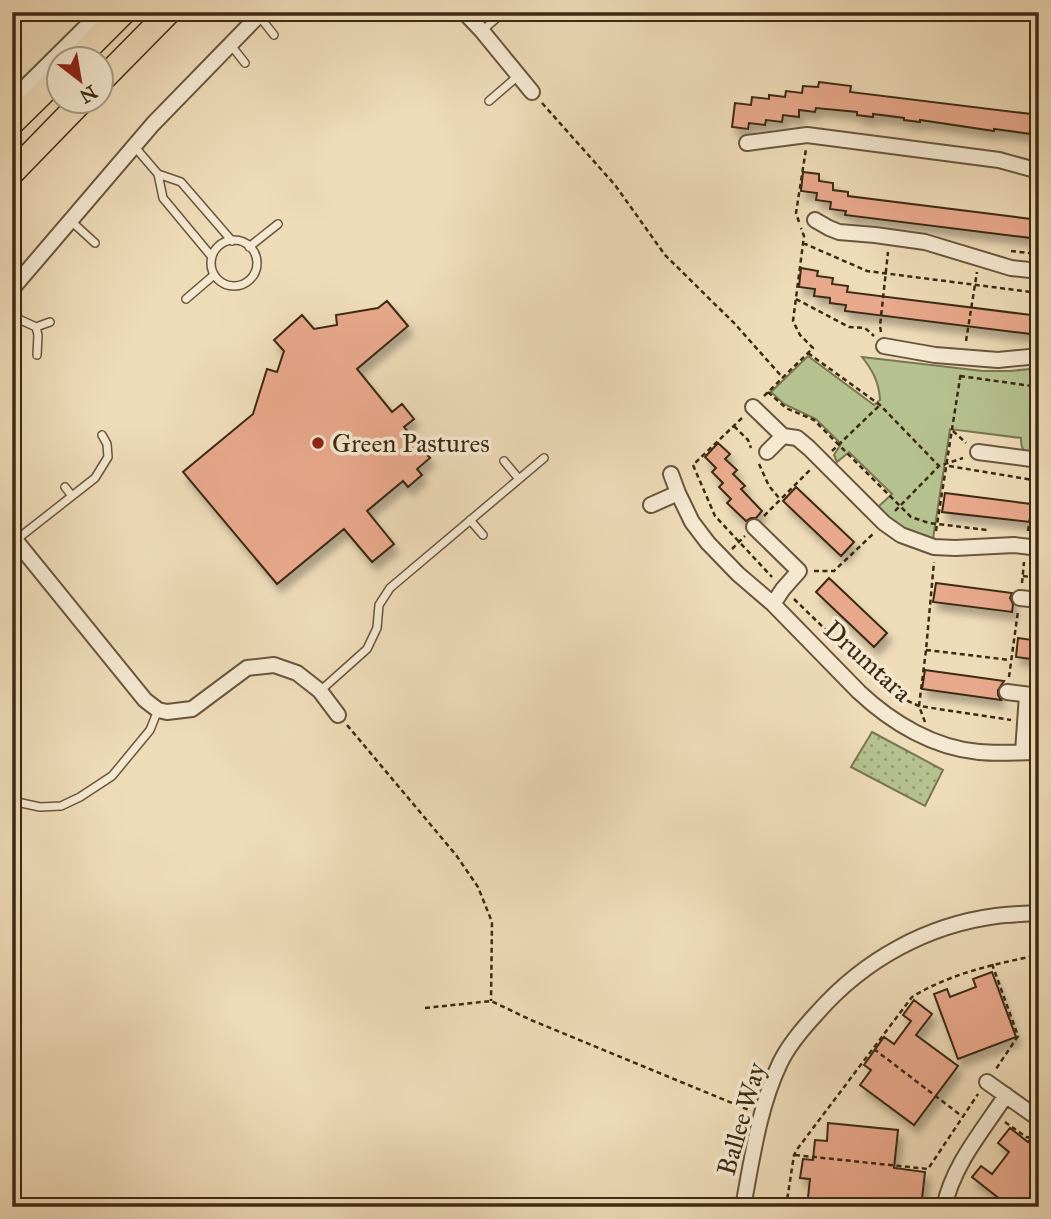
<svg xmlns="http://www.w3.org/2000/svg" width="1051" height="1219" font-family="'IM FELL Great Primer',serif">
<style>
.green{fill:#b6c190;stroke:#797651;stroke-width:2}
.park{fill:url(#park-dots);stroke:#797651;stroke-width:2}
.building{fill:#e8a88b;stroke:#3c2a12;stroke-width:2;filter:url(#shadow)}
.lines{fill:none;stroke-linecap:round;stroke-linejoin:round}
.service-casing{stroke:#68563c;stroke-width:10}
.minor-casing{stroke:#68563c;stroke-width:18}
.trunk-casing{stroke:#3c2a12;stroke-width:26}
.path{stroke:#3c2a12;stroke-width:2.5;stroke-dasharray:5 3.5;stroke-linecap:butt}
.service{stroke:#f4e8d1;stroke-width:7}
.minor{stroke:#f4e8d1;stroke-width:14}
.trunk{stroke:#eedbb8;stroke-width:23}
.poi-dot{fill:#8f2418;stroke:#f4e8d1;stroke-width:2.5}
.labels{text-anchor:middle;stroke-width:7;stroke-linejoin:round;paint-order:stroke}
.poi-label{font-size:26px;fill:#3c2a12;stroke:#f4e8d1;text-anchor:start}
.street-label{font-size:26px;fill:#3c2a12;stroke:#f4e8d1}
</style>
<defs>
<pattern id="park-dots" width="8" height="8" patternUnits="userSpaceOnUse" patternTransform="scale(1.75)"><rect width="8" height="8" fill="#b6c190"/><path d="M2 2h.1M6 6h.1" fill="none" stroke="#959d74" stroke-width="1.8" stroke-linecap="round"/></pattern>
<filter id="shadow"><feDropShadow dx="4.5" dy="8" stdDeviation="3.5" flood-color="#0004"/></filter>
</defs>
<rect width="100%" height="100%" fill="#eedbb8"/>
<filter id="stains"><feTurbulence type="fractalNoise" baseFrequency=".00286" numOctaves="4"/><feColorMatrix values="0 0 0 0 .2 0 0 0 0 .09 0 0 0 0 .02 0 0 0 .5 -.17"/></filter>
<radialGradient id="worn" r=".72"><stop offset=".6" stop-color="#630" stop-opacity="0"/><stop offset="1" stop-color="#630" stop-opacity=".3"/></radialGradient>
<path class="green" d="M808 356 874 405 880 400C879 382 873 371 862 357L983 371H1010L1039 368V440H1036L1033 457C1023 452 1021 449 1021 438L950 429 933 539C907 534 897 527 878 507L892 494 849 452 837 462 834 455 841 444 816 419 784 404 771 392Z"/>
<path class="park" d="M872 732 943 770 925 806 851 767Z"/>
<path class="building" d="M819 82 851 86 850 92 1039 115V135L994 129V131L920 120V122L904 120V118L873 114V117L857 115V112L816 108 815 112 799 110V117L783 115 782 122 766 120 765 125 749 123 748 129 732 127 735 103 751 105 752 97 769 99V95L785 97 786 91 802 93 803 86 818 87Z
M803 172 819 174V181L833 183V190L848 192V196L1039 220V239L845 215 846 211 830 209 831 202 816 200 817 193 801 191Z
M801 268 818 271 817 276 833 278 832 284 848 286 847 292 1039 316V335L845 311 846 305 830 303V298L814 296 815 289 799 287Z
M387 301 408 326 357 369 392 412 402 404 414 419 404 427 430 458 417 469 422 475 408 487 403 481 367 511 394 544 372 562 344 529 277 584 183 472 253 414 267 369 277 372 284 351 274 340 302 315 314 329 337 325 336 315 378 308Z
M718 443 730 454 725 459 737 470 733 474 745 486 741 489 762 511 756 518H751L746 521 727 503 731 499 719 487 723 483 712 472 716 468 705 457Z
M796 487 854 542 841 556 783 501Z
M945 493 1039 505V523L942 512Z
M829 578 887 633 874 647 816 592Z
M936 583 1012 593 1010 598 1013 604 1012 612 933 602Z
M1018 638 1039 641V660L1016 657Z
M925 670 1004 681 998 690V695L1001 700 922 689Z
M992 972 1016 1037 958 1059 934 994 947 989 950 997 976 987 973 979Z
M914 1000 932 1014 916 1035 958 1066 914 1125 860 1085 871 1070 864 1065 884 1037 894 1044 911 1021 903 1015Z
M828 1123 898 1130 894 1168 925 1172 921 1207H807L810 1179 800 1178 803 1159 813 1160 815 1140 827 1141Z
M1010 1128 1028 1142 1039 1129V1207H1010L972 1177 981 1166 992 1174 1009 1152 998 1143Z"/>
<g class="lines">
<g class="service-casing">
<path id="service" d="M259 16 274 35
M482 31 499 16
M230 44 245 63
M489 101 518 76
M134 146 158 174 181 182 232 241
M158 174 163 198 212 257
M71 221 95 243
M211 263a23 23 0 1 1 46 0a23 23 0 1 1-46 0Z
M249 247 278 224
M186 299 214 275
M12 316 36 327 38 335 37 355
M36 327 50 322
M504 461 519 479
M65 487 72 496
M470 520 483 535
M16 540 95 478 108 457 107 444 102 435
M320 691 367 649 377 628 379 605 390 588 544 458
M12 801 40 807 61 806 80 797 112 776 150 730 158 710"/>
</g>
<g class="minor-casing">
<path id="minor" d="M464 12 482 31 532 92
M12 100 101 12
M747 143 807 135 999 160 1039 171
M815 220 829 228 839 232 875 235 925 242 1011 268 1039 271
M12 289 153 124 262 12
M884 346 935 355 998 360 1039 356
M753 407 783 436 797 438 809 448 884 523 901 535 934 547 955 548 1014 545 1039 548
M767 452 783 436
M978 452 1039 460
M671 474 678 493 692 522 708 543 738 574 773 604 859 692C892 723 934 748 979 752 999 754 1019 752 1039 752
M651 505 678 493
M754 527 799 571 783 589 773 604
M12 536 145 700 158 710 167 712 192 709 247 668 274 665 297 673 320 691 338 715
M1020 598 1039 600
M1007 692 1039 696
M1023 752 1027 695
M987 1082 1039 1119
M743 1207C752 1159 759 1107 780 1063 789 1044 804 1027 818 1012 864 960 927 925 996 916 1010 914 1025 914 1039 913
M944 1207C954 1163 982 1132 1006 1095"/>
</g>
<g class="trunk-casing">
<path id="trunk" d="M76 60 124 12
M102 80 169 12
M12 123 60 76
M12 173 81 102"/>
</g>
<path class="path" d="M542 103 615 185 665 255 735 324 783 378
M799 222 796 213 806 149
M803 243 867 271 1039 293
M1011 251 1029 253
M796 299 849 327 865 328 874 336
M881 332 880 326 888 252
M966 341 977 272
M808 353 880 405 939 466 963 458
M960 376 1039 387
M768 392 786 408 814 420 911 517 929 523 987 530
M764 396 813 348 800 335 793 321 804 236 801 228
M742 418 693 465 715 516 772 577
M734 426 748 440 751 448
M953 431 966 443
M832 451 880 405
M759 464 769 486 780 499
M949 466 1039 481
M895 511 939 466
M764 516 811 469
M936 531 961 372
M1028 531 1037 476
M732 549 745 536
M814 571H834L873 534
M1023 576 1039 578
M1022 583 1024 562
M794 599 892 694 919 706 1011 720
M926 650 1010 660
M1009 677 1018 611
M925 722 919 706 926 650 934 562
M347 725 456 855 478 887 492 922 491 1001
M992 964 1018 1036 996 1069
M425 1008 491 1001 531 1020 749 1110
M874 1049 963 1117
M1005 1122 1026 1137 1039 1139
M795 1155 928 1169 978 1094
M786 1207 794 1155 798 1148 912 997C951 973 995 964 1039 955"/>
<use href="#service" class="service"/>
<use href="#minor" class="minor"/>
<use href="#trunk" class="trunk"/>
</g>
<circle class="poi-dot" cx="318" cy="443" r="7"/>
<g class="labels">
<g class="poi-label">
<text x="332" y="452">Green Pastures</text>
</g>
<g class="street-label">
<text transform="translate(868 661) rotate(42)" y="9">Drumtara</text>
<text transform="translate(741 1119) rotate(-74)" y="9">Ballee Way</text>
</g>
</g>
<rect width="1051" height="1219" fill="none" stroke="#eedbb8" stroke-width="42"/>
<rect x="14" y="14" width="1023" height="1191" fill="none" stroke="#3c2a12" stroke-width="3.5"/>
<rect x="21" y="21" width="1009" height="1177" fill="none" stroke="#3c2a12" stroke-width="2"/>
<g transform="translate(80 80) rotate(149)"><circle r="33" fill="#f4e8d1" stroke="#aa9c85" stroke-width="2"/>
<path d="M0-5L12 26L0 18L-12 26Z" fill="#8f2418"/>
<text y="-10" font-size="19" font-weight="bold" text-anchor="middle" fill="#3c2a12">N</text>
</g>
<rect width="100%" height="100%" filter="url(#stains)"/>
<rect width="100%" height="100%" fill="url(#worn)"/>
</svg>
